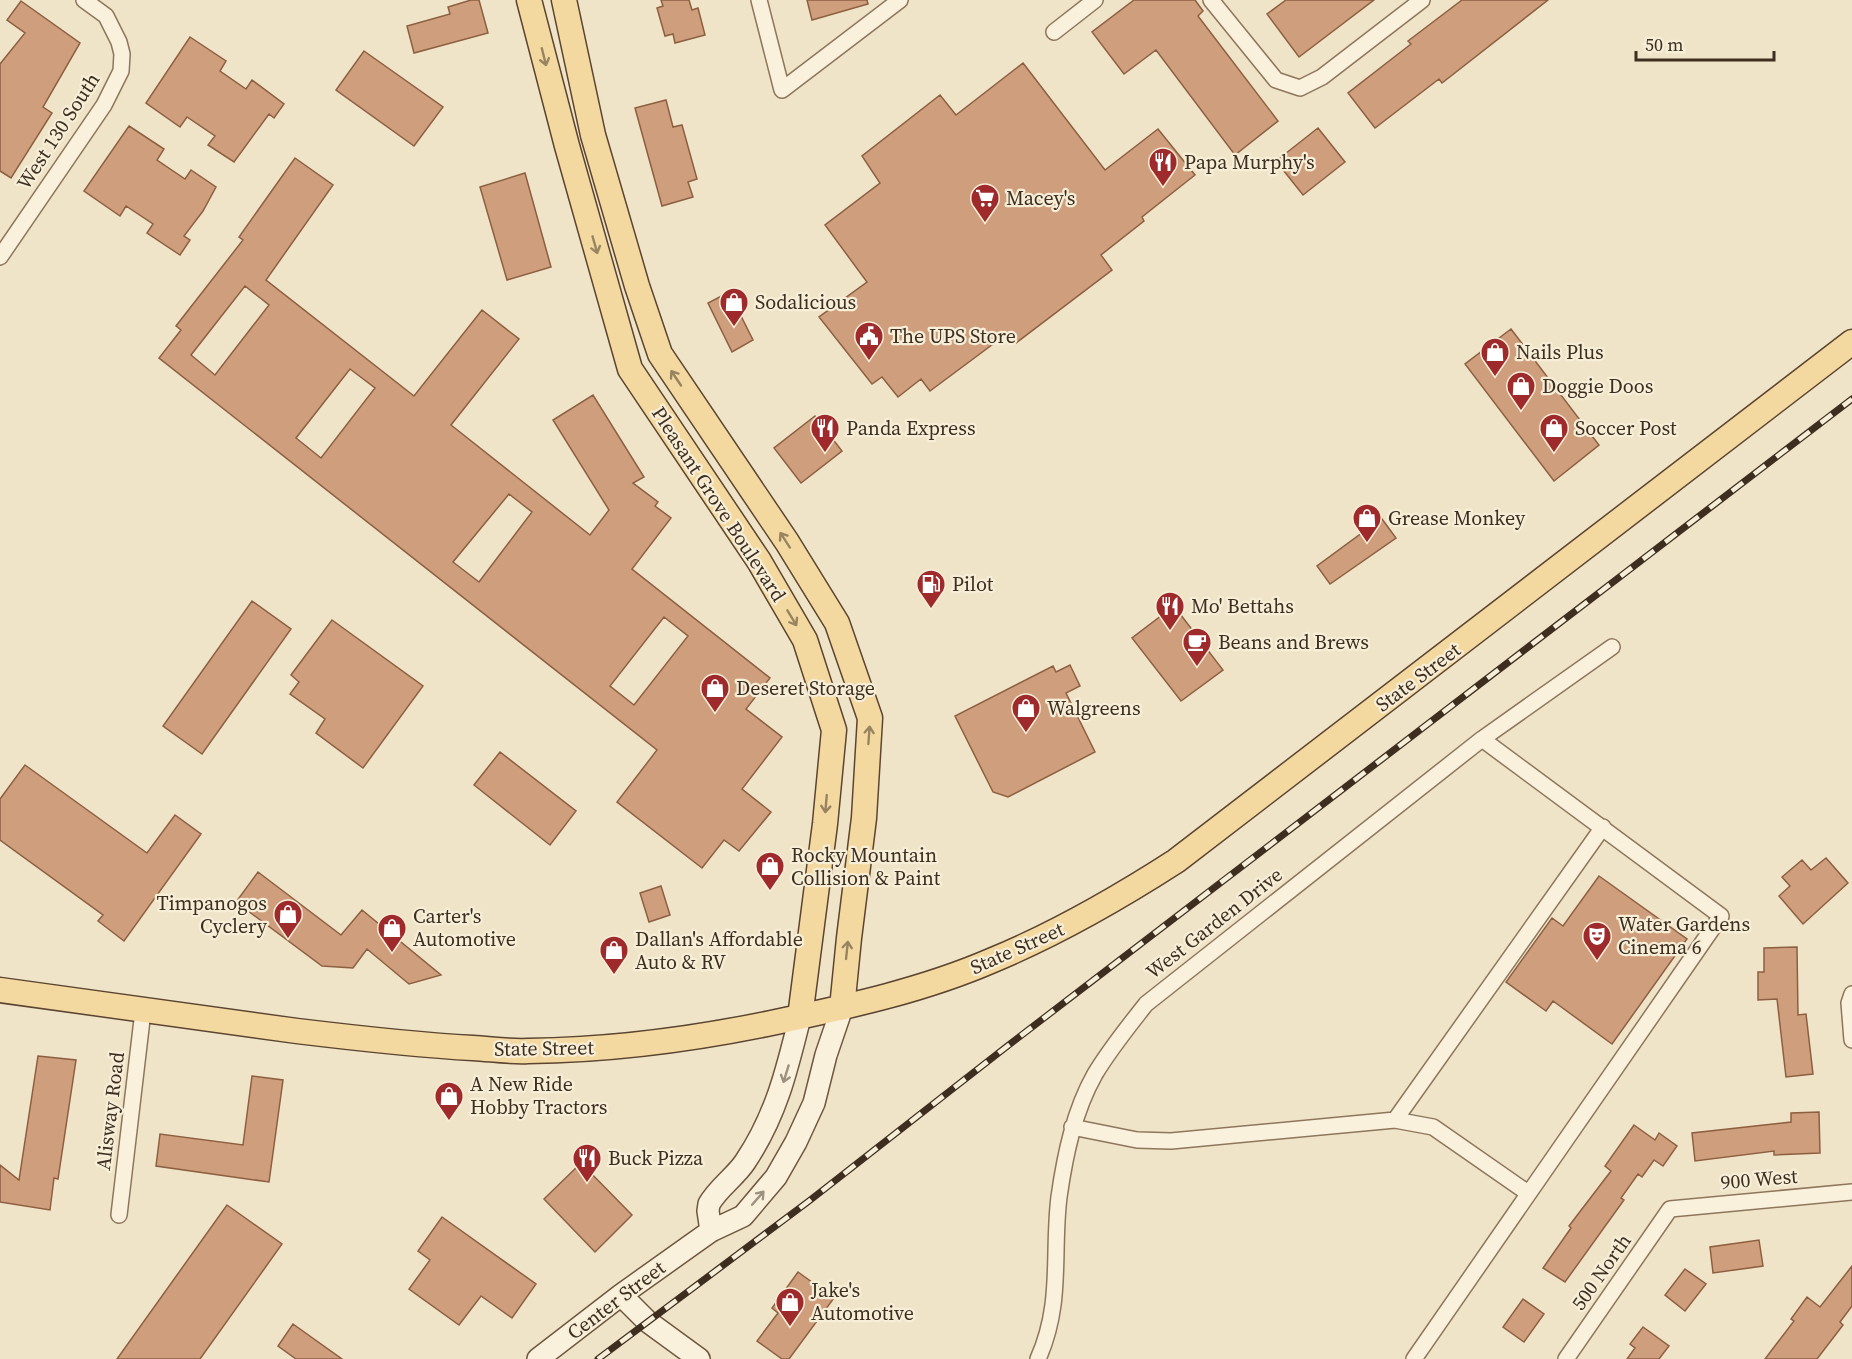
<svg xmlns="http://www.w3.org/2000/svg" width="1852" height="1359" font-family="'Source Serif 4',serif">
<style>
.building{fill:#cf9f7d;stroke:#8d5f41;stroke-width:1.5;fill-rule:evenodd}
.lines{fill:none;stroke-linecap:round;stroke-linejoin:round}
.street-casing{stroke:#8d765c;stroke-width:18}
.secondary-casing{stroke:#6f573f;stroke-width:24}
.primary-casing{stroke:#5b4430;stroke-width:27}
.street{stroke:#faf1dc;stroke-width:15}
.secondary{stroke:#faf1dc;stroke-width:21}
.primary{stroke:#f3d9a0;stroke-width:24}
.rail-casing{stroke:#3d2e20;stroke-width:7}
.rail{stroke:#f7eed8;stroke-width:4.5;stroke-dasharray:14;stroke-linecap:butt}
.oneway{stroke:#988460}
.oneway2{stroke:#9c907e}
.labels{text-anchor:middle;stroke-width:4.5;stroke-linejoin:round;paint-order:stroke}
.street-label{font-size:20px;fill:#3d2e20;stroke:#f7eed8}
.poi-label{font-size:20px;fill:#3d2e20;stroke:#f7eed8;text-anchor:start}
</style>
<rect width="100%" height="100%" fill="#f0e4c8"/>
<path class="building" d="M471 0H479L488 33 414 53 407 26 450 14 448 7Z
M661 0H689L692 10 698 8 705 35 675 43 673 34 665 36 657 8 663 6Z
M807 0H867L868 4 812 20Z
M1134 0H1195L1203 11 1198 16 1278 121 1235 155 1156 50 1124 74 1092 32Z
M1286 0H1374L1299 57 1267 14Z
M1462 0H1548L1442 83 1439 79 1375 128 1348 93 1411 44 1408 41Z
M21 1 80 43 43 107 52 113 11 178 0 171V64L25 33 7 20Z
M190 37 226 61 220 71 246 89 252 80 284 104 274 118 269 114 234 162 208 145 215 136 187 117 180 127 146 103Z
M364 51 443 107 414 146 336 90Z
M1023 63 1105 170 1158 129 1195 175 1142 217 1144 221 1101 255 1112 270 1016 343 1008 333 930 391 921 379 898 397 882 377 872 384 819 317 867 282 825 225 880 183 862 156 940 95 956 115Z
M666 100 673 127 682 125 697 179 688 182 693 197 662 206 635 108Z
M129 126 164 149 157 160 185 179 191 170 216 187 203 211 184 236 190 240 180 255 147 233 153 224 126 206 120 216 84 191Z
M1318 128 1345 162 1303 195 1276 161Z
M295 158 333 185 266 280 414 396 482 310 519 339 451 425 590 535 609 510 553 420 593 395 644 477 633 483 658 502 655 506 671 518 632 569 770 678 746 709 782 737 742 789 771 812 739 851 724 840 702 868 617 802 657 750 159 358 181 330 176 326 243 240 239 237ZM245 286 269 305 215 375 191 355ZM350 369 375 388 321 458 296 438ZM509 494 532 512 479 582 453 562ZM664 617 688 636 634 705 610 686Z
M525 173 551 267 507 280 480 187Z
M729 292 753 340 732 352 708 303Z
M1511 329 1599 445 1554 481 1465 364Z
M815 416 842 451 801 483 774 448Z
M1374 508 1396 538 1330 584 1317 566 1363 532 1356 521Z
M252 601 291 629 202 754 163 726Z
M1174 606 1223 670 1181 701 1132 638Z
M332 620 423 686 363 768 316 733 325 719 290 694 299 682 291 675Z
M1070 665 1080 686 1066 693 1095 752 1008 797 993 792 955 716 1053 666 1056 672Z
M500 752 576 811 550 845 474 785Z
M25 765 147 853 175 815 201 834 124 941 98 921 103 915 0 840V799Z
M1826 858 1848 883 1803 924 1779 896 1790 886 1782 877 1802 860 1811 870Z
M258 872 341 935 362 910 441 975 409 984 367 949 353 968 322 966 236 902Z
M1599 876 1687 939 1612 1044 1553 1001 1546 1011 1506 982 1552 918 1563 926Z
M661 886 670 915 649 922 640 893Z
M1797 947 1798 1015 1806 1014 1813 1074 1786 1077 1777 999 1758 1000V972H1764V948Z
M38 1056 76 1060 58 1179 54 1178 50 1210 0 1202V1165L19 1180Z
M252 1076 283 1080 269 1182 156 1166 160 1134 243 1145Z
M1819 1112 1820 1153 1774 1155V1151L1695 1161 1692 1133 1791 1122V1113Z
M1634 1125 1655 1140 1659 1133 1677 1146 1663 1166 1654 1160 1642 1177 1638 1174 1621 1198 1624 1200 1565 1282 1543 1268 1571 1228 1569 1226 1611 1171 1605 1166Z
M581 1163 632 1215 595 1252 544 1199Z
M227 1205 282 1244 200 1359H117Z
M442 1217 536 1284 512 1318 481 1296 459 1325 409 1289 430 1260 418 1251Z
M1759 1240 1763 1266 1713 1273 1710 1247Z
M1852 1266V1306L1840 1322 1843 1325 1817 1359H1765L1794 1321 1791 1319 1807 1297 1820 1307Z
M1685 1269 1706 1284 1685 1311 1665 1295Z
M798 1272 834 1298 789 1359H782L757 1341 778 1313 772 1308Z
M1523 1299 1544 1314 1524 1342 1503 1327Z
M293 1324 342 1359H296L278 1346Z
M1643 1327 1669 1346 1659 1359H1627L1635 1348 1630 1344Z"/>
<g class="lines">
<g class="street-casing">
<path id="street" d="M759 0 782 90 900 0
M1211 0 1276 80 1300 88 1322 77 1422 0
M1054 32 1095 0
M0 257 104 105 121 71 122 54 119 42 106 16 84 0
M1852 994 1849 1003 1852 1040
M1395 1120 1433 1127 1528 1193
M1072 1127 1137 1140 1171 1141 1395 1120 1603 827
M119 1215 143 1011
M1038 1359C1063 1303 1052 1254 1059 1197 1065 1155 1074 1111 1095 1074 1110 1049 1128 1027 1146 1004L1482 739 1612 647
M1414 1359 1721 916 1482 739
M1566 1359 1670 1209 1852 1192"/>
</g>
<g class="secondary-casing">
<path id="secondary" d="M711 1231 708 1211 709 1204C718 1188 735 1177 745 1162 776 1116 787 1070 800 1017
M621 1295 647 1321 699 1359
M538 1359 621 1295 694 1243 711 1231 743 1216 776 1177 796 1142 814 1103 826 1055 842 1008"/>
</g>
<g class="primary-casing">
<path id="primary" d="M529 0 567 146 630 369 759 561 805 640 834 730 825 824 800 1017
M564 0 593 135 637 286 660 354 787 542 837 623 870 718 864 818 849 938 842 1008
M0 990C99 1004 198 1018 297 1031 355 1038 414 1045 473 1048 491 1049 510 1052 528 1051 611 1050 695 1039 776 1022 850 1006 924 990 993 960 1058 933 1117 899 1176 861L1852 342"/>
</g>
<use href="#street" class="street"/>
<use href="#secondary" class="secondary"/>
<use href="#primary" class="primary"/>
<g class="rail-casing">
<path id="rail" d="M598 1359 809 1201 1010 1044 1852 399"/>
</g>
<use href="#rail" class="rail"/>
</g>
<defs><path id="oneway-shaft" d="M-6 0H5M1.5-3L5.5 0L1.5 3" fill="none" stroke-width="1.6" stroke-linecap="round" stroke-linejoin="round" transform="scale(1.5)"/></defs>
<g class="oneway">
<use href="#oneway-shaft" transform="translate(544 57) rotate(76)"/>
<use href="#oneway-shaft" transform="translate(595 245) rotate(74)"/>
<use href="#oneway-shaft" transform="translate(676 378) rotate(-124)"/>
<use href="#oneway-shaft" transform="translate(785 540) rotate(-123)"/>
<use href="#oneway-shaft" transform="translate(792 618) rotate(59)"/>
<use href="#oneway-shaft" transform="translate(869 735) rotate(-86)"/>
<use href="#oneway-shaft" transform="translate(826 804) rotate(95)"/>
<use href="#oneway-shaft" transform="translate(847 950) rotate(-84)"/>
</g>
<g class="oneway2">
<use href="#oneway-shaft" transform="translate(786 1074) rotate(107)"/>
<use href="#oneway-shaft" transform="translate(758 1198) rotate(-49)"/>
</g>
<defs>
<g id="restaurant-pin" transform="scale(1.5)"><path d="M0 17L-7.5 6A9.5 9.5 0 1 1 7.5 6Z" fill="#9e2a2b" stroke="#f7eed8"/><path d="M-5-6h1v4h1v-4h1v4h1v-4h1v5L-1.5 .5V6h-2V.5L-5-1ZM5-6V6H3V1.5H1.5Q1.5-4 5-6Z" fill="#fff"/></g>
<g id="supermarket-pin" transform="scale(1.5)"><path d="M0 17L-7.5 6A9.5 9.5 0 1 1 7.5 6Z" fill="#9e2a2b" stroke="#f7eed8"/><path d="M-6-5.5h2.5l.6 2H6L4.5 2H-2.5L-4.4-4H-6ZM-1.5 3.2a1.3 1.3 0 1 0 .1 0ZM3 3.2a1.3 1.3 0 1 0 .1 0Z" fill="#fff"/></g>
<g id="shop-pin" transform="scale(1.5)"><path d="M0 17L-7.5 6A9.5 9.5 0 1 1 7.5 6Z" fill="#9e2a2b" stroke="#f7eed8"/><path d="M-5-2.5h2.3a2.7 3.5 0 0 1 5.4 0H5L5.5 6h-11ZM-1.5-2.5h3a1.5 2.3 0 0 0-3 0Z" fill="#fff"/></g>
<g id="civic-pin" transform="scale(1.5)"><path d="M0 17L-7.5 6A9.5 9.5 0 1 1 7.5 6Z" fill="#9e2a2b" stroke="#f7eed8"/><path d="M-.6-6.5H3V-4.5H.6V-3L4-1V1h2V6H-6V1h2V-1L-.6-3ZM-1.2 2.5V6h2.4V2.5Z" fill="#fff"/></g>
<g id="fuel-pin" transform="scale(1.5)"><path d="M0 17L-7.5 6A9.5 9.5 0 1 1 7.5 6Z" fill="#9e2a2b" stroke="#f7eed8"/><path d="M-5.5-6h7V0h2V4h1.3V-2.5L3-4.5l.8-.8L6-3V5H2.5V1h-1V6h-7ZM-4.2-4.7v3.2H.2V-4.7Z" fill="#fff"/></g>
<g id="cafe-pin" transform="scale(1.5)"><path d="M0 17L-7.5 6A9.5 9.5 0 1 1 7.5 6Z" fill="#9e2a2b" stroke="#f7eed8"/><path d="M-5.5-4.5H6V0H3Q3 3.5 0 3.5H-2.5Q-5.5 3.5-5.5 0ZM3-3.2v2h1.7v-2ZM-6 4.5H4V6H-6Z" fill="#fff"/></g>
<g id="theatre-pin" transform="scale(1.5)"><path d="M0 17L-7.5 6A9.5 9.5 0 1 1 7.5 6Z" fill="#9e2a2b" stroke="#f7eed8"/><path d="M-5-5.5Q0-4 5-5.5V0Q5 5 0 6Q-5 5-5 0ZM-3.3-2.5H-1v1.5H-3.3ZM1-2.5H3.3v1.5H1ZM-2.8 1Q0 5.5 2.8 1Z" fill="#fff"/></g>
</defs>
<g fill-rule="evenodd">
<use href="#restaurant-pin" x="1163" y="162"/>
<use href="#supermarket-pin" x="985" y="198"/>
<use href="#shop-pin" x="734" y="302"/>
<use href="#civic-pin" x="869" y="336"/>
<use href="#shop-pin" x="1495" y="352"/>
<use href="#shop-pin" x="1521" y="386"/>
<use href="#restaurant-pin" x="825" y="428"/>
<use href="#shop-pin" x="1554" y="428"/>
<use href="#shop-pin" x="1367" y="518"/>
<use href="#fuel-pin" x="931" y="584"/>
<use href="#restaurant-pin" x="1170" y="606"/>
<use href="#cafe-pin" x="1197" y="642"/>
<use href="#shop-pin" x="715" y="688"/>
<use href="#shop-pin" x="1026" y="708"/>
<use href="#shop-pin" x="770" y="866"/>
<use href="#shop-pin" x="288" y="914"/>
<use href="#shop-pin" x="392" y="928"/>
<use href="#theatre-pin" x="1597" y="936"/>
<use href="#shop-pin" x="614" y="950"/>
<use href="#shop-pin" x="449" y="1096"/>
<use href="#restaurant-pin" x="587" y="1158"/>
<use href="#shop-pin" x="790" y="1302"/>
</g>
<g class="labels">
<g class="street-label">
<text transform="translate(58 131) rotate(-57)" y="7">West 130 South</text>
<text transform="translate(719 504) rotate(57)" y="7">Pleasant Grove Boulevard</text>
<text transform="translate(1418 677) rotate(-37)" y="7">State Street</text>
<text transform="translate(1214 923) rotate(-38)" y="7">West Garden Drive</text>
<text transform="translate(1017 948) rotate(-24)" y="7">State Street</text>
<text transform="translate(544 1048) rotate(-1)" y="7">State Street</text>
<text transform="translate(110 1111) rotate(-83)" y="7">Alisway Road</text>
<text transform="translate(1759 1179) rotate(-5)" y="7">900 West</text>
<text transform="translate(1601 1272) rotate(-55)" y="7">500 North</text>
<text transform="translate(616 1300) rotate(-37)" y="7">Center Street</text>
</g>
<g class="poi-label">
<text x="1184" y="169">Papa Murphy's</text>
<text x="1006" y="205">Macey's</text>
<text x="755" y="309">Sodalicious</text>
<text x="890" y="343">The UPS Store</text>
<text x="1516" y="359">Nails Plus</text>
<text x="1542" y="393">Doggie Doos</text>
<text x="846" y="435">Panda Express</text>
<text x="1575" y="435">Soccer Post</text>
<text x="1388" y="525">Grease Monkey</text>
<text x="952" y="591">Pilot</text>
<text x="1191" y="613">Mo' Bettahs</text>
<text x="1218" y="649">Beans and Brews</text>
<text x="736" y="695">Deseret Storage</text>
<text x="1047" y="715">Walgreens</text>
<text x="791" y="862">Rocky Mountain<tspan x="791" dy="23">Collision &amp; Paint</tspan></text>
<text x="267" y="910" text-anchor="end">Timpanogos<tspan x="267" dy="23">Cyclery</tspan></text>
<text x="413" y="923">Carter's<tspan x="413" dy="23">Automotive</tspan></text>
<text x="1618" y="931">Water Gardens<tspan x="1618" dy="23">Cinema 6</tspan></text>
<text x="635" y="946">Dallan's Affordable<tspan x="635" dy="23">Auto &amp; RV</tspan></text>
<text x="470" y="1091">A New Ride<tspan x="470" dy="23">Hobby Tractors</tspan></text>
<text x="608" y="1165">Buck Pizza</text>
<text x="811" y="1297">Jake's<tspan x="811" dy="23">Automotive</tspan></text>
</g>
</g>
<path d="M1636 51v9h138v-9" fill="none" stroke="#3d2e20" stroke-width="3"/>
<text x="1645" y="51" font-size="18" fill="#3d2e20" stroke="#f7eed8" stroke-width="4.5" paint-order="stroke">50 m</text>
</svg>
